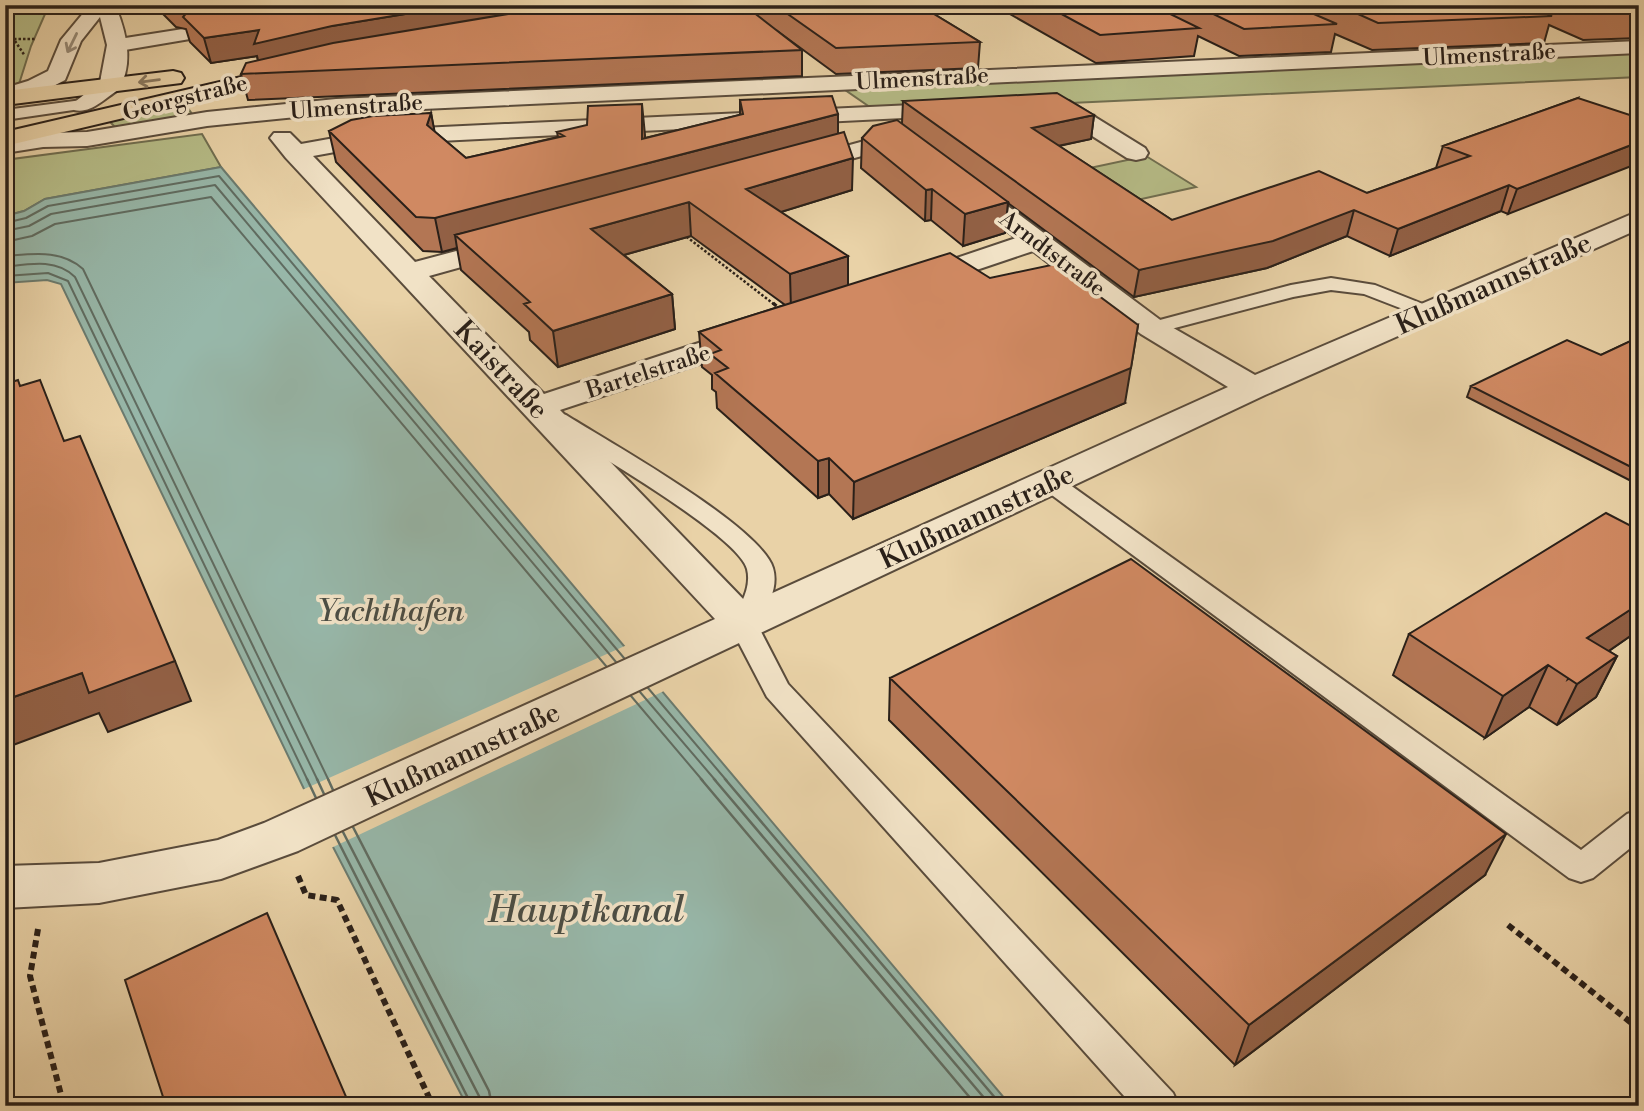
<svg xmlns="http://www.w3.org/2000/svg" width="1644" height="1111" font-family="'Libre Bodoni',serif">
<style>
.green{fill:#b6bc87;stroke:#706e50;stroke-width:2}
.water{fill:#97b7a9;stroke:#6b7b6f;stroke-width:2}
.pier{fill:#e9d2a7}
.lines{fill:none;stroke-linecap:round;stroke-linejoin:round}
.shore-far1{stroke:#606c61;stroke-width:2}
.shore{stroke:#606c61;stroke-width:2.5}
.service-casing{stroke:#5a4c3c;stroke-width:4}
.minor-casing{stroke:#5a4c3c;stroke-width:4}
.tertiary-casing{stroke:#5a4c3c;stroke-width:4}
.primary-casing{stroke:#2a2019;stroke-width:4}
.path-far2{stroke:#2a2019;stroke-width:2.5;stroke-dasharray:2.5 2;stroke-linecap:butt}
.path-far1{stroke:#2a2019;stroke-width:3.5;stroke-dasharray:4.5 2.5;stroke-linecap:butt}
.path{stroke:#2a2019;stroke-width:6;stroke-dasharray:7 4.5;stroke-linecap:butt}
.service{fill:#f1e2c6;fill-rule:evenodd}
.minor{fill:#f1e2c6;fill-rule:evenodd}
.tertiary{fill:#f1e2c6;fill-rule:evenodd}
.primary{fill:#e9d2a7;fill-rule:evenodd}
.wall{fill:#b37654;stroke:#2a2019;stroke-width:2}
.shaded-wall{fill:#926045;stroke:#2a2019;stroke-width:2}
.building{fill:#d08962;stroke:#2a2019;stroke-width:2}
.oneway{stroke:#978b78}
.oneway2{stroke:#8a7960}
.labels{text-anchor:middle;stroke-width:7;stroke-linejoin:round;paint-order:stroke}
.far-street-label{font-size:23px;fill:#2a2019;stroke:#f1e2c6}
.street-label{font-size:28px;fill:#2a2019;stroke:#f1e2c6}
.water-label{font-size:30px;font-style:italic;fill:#4b4d44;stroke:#f1e2c6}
.near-water-label{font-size:37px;font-style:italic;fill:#4b4d44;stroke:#f1e2c6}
</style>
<rect width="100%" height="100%" fill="#e9d2a7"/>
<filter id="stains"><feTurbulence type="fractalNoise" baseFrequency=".00286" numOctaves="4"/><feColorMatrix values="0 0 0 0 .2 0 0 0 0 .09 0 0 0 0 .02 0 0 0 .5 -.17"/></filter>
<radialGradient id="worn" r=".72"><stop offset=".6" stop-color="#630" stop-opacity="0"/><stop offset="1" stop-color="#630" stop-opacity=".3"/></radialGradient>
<path class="green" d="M5 5H49L31 46 19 84 5 88Z
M1639 51V77L877 112 838 85Z
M182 100 195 118 115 127 110 122Z
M202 134 221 167 45 199 24 211 5 216V160Z
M1146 156 1196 187 1119 204 1071 172Z"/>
<path class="water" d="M221 167 1011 1106H467L317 816 61 284 47 280 5 283V216L24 211 45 199Z"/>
<path class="pier" d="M627 645 664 691 331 848 302 790Z"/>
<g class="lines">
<path class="shore-far1" d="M5 223 26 218 48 206 219 176 624 658
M5 231 29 226 51 214 215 185 616 662
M5 242 32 236 55 224 211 197 606 666
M5 256C33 254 61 249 83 269L329 781
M5 267C29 264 56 258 75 277L318 781
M5 276 48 273 68 281 308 781
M648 688 727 781
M640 692 716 781
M631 696 703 781"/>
<path class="shore" d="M307 779 316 798
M317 779 324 794
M328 779 333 790
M701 779 977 1106
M714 779 991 1106
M725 779 1002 1106
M353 827 489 1091 492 1106
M343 832 479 1096 481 1106
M335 835 472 1106"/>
<g class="service-casing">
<path id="service" d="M82 100 90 105 87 108 5 120V110Z
M1331 278 1375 285 1433 308 1436 312 1433 316 1426 318 1364 294 1331 290 1293 297 1152 334 1145 332 1142 328 1145 324 1291 285Z
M558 413 566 415C609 442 760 526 773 568 779 588 767 608 757 624L788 684 1173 1093 1179 1106H1133L767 697 729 624C739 608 752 589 747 569 738 535 586 448 550 425L546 420 550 415Z
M1050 475 1059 477 1581 850 1627 814 1639 810V841L1593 878 1581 882 1569 878 1041 487 1038 482 1041 477Z"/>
</g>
<g class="minor-casing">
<path id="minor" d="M183 29 190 31 193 35 190 39 119 51 112 49 109 45 112 41 119 39Z
M1639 41V53L336 113 207 126 87 146 43 147 5 153V139L43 133 87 132 207 112 336 99Z
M1048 99 1069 101 1145 148 1148 153 1145 158 1136 160 1127 158 1056 113 1040 111 1037 106 1040 101Z
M956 103 964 105 967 110 964 115 379 144 313 156 415 262 509 237 519 239 523 245 519 251 429 276 544 394 738 330 749 328 760 330 764 337 760 344 560 410 748 604 1228 387 1141 334 1033 251 929 286 919 289 909 286 905 280 909 274 1016 238 956 191 952 186 956 181 965 178 974 181 1163 322 1255 375 1639 211V229L1265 395 298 851 221 879 99 903 5 908V866L99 863 218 840 264 823 715 619 286 158 270 138 274 133H290L301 144 379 130Z
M901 131 909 133 913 138 909 143 800 173 791 171 788 166 791 161Z"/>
</g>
<g class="tertiary-casing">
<path id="tertiary" d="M90 5H115C126 31 135 64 118 90 104 99 91 114 74 110L71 105 100 82 107 45 100 17 81 41 65 80 44 91 5 102V88L28 81 48 71 61 40Z"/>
</g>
<g class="primary-casing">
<path id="primary" d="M293 65 301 66 304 71 301 76 5 146V132Z
M173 71 181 73 184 78 181 83 5 105V91Z"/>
</g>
<path class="path-far2" d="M5 26 25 56
M5 39H35
M683 234 775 305"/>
<path class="path-far1" d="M773 303 781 310"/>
<path class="path" d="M298 876 306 895 337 900 433 1106
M1508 925 1639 1029
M38 929 30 976 64 1106"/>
<use href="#service" class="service"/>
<use href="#minor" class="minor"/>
<use href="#tertiary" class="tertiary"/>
<use href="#primary" class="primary"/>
</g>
<path class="wall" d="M154 5H919L980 42 978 68 836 74 776 30 802 50V76L248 100 241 74 258 60 257 56 211 63 190 42 186 29 176 27Z
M994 5H1527L1537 9 1538 5H1639V38L1583 40 1549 25 1544 43 1372 50 1335 34 1331 52 1239 56 1198 36 1194 56 1096 63Z
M1578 98 1508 214 1501 211 1390 256 1347 236 1267 268 1134 297 1008 203 1005 233 963 246 931 220 925 221 861 168 862 138 902 123 903 101 1094 115 1091 139 1059 146 1172 220 1367 193 1436 168 1443 146Z
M740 100 838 114V134L852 190 781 212 848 285 1125 403 853 519 829 494 818 498 717 408 716 392 712 389V375L702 367 699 332 785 305 691 236 624 255 672 294 675 329 558 367 530 340 529 332 461 270 457 248 442 252 423 251 336 162 329 131 431 113 434 131 466 158 558 137 557 132 645 138 740 115Z
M1639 337V485L1467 397 1471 386 1601 355Z
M1639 530V630L1609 651 1617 656 1596 697 1557 725 1529 707 1485 738 1393 675 1409 634Z
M890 678 1485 875 1235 1065 889 720Z"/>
<path class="shaded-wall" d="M209 5H318L215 25Z
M460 5H607L260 69 257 56 211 63 204 38 259 30 332 26Z
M642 104 645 135V164L838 114V145L455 235 457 248 442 252 435 218 642 139Z
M431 113 437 144 427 125Z
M1094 115 1091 139 1029 152 1032 128Z
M1639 142V163L1508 214 1517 189Z
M853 158 852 190 748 222 746 189Z
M1509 185 1501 211 1390 256 1398 229Z
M932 189 931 220 925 221 926 190Z
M689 202 691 236 595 263 591 229Z
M1008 202 1005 233 963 246 965 214Z
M1354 210 1347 236 1267 268 1134 297 1139 270Z
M848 256V291L791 310 790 274Z
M672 294 675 329 558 367 553 331Z
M1138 325 1125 403 853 519 854 482Z
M829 458V494L818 498V461Z
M1639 604V630L1568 679 1587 638Z
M1617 656 1596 697 1557 725 1577 684Z
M175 661 191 701 108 732 99 713 5 748V700L82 673Z
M1548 665 1529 707 1485 738 1503 696Z
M1506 834 1485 875 1235 1065 1249 1025Z"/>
<path class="building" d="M185 5H210L211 8 221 11 261 5H460L332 26 254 44 259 30 204 38 183 17 189 10Z
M562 5H744L802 50 241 74 246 63 333 43Z
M775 5H919L980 42 836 48Z
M1045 5H1152L1199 28 1100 35Z
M1195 5H1293L1337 24 1244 29Z
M1338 5H1527L1552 16 1378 23Z
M1573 5H1639V12L1592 13Z
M1057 93 1094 115 1032 128 1172 220 1319 171 1367 193 1470 156 1443 146 1578 98 1639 118V142L1517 189 1509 185 1398 229 1354 210 1273 241 1139 270 903 101Z
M832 96 838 114 435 218 416 217 329 131 351 120 373 116 431 113 427 125 466 158 564 136 557 132 587 125 588 106 642 104V139L743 114 740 100Z
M897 120 1008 202 965 214 932 189 926 190 862 138 873 126Z
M844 132 853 158 746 189 848 256 790 274 689 202 591 229 672 294 553 331 524 304 530 302 455 235Z
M950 253 990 278 1056 264 1138 325 1131 368 854 482 829 458 818 461 715 373 728 368 710 354 721 350 699 332Z
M1639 337V471L1471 386 1567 340 1601 355Z
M18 380 20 386 40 380 64 441 80 436 175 661 89 693 82 673 5 700V384Z
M1606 513 1639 530V604L1587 638 1617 656 1577 684 1548 665 1503 696 1409 634Z
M1131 559 1506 834 1249 1025 890 678Z
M267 913 350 1106H166L125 980Z"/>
<defs><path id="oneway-shaft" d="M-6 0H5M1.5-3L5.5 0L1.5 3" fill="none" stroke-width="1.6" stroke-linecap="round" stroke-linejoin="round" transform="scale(1.75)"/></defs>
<use class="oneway" href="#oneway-shaft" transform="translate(72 43) rotate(116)"/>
<use class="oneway2" href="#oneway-shaft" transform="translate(149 81) rotate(173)"/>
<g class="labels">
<g class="far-street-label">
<text transform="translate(1489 54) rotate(-3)" y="8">Ulmenstraße</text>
<text transform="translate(922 78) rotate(-3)" y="8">Ulmenstraße</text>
<text transform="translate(185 97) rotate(-14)" y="8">Georgstraße</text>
<text transform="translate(356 106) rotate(-4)" y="8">Ulmenstraße</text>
<text transform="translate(1053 253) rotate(37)" y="8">Arndtstraße</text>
<text transform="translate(648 371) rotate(-18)" y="8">Bartelstraße</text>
</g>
<g class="street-label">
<text transform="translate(1493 283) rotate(-24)" y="10">Klußmannstraße</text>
<text transform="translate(502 369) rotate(47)" y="10">Kaistraße</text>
<text transform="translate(976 516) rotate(-25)" y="10">Klußmannstraße</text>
<text transform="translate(462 754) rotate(-25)" y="10">Klußmannstraße</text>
</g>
<g class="water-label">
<text x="391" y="621">Yachthafen</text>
</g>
<g class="near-water-label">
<text x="586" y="922">Hauptkanal</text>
</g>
</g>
<rect width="1644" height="1111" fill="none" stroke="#e9d2a7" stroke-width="28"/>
<rect x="7" y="7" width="1630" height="1097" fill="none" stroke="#2a2019" stroke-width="3.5"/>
<rect x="14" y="14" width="1616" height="1083" fill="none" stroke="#2a2019" stroke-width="2"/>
<rect width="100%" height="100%" filter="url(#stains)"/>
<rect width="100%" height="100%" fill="url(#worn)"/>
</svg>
